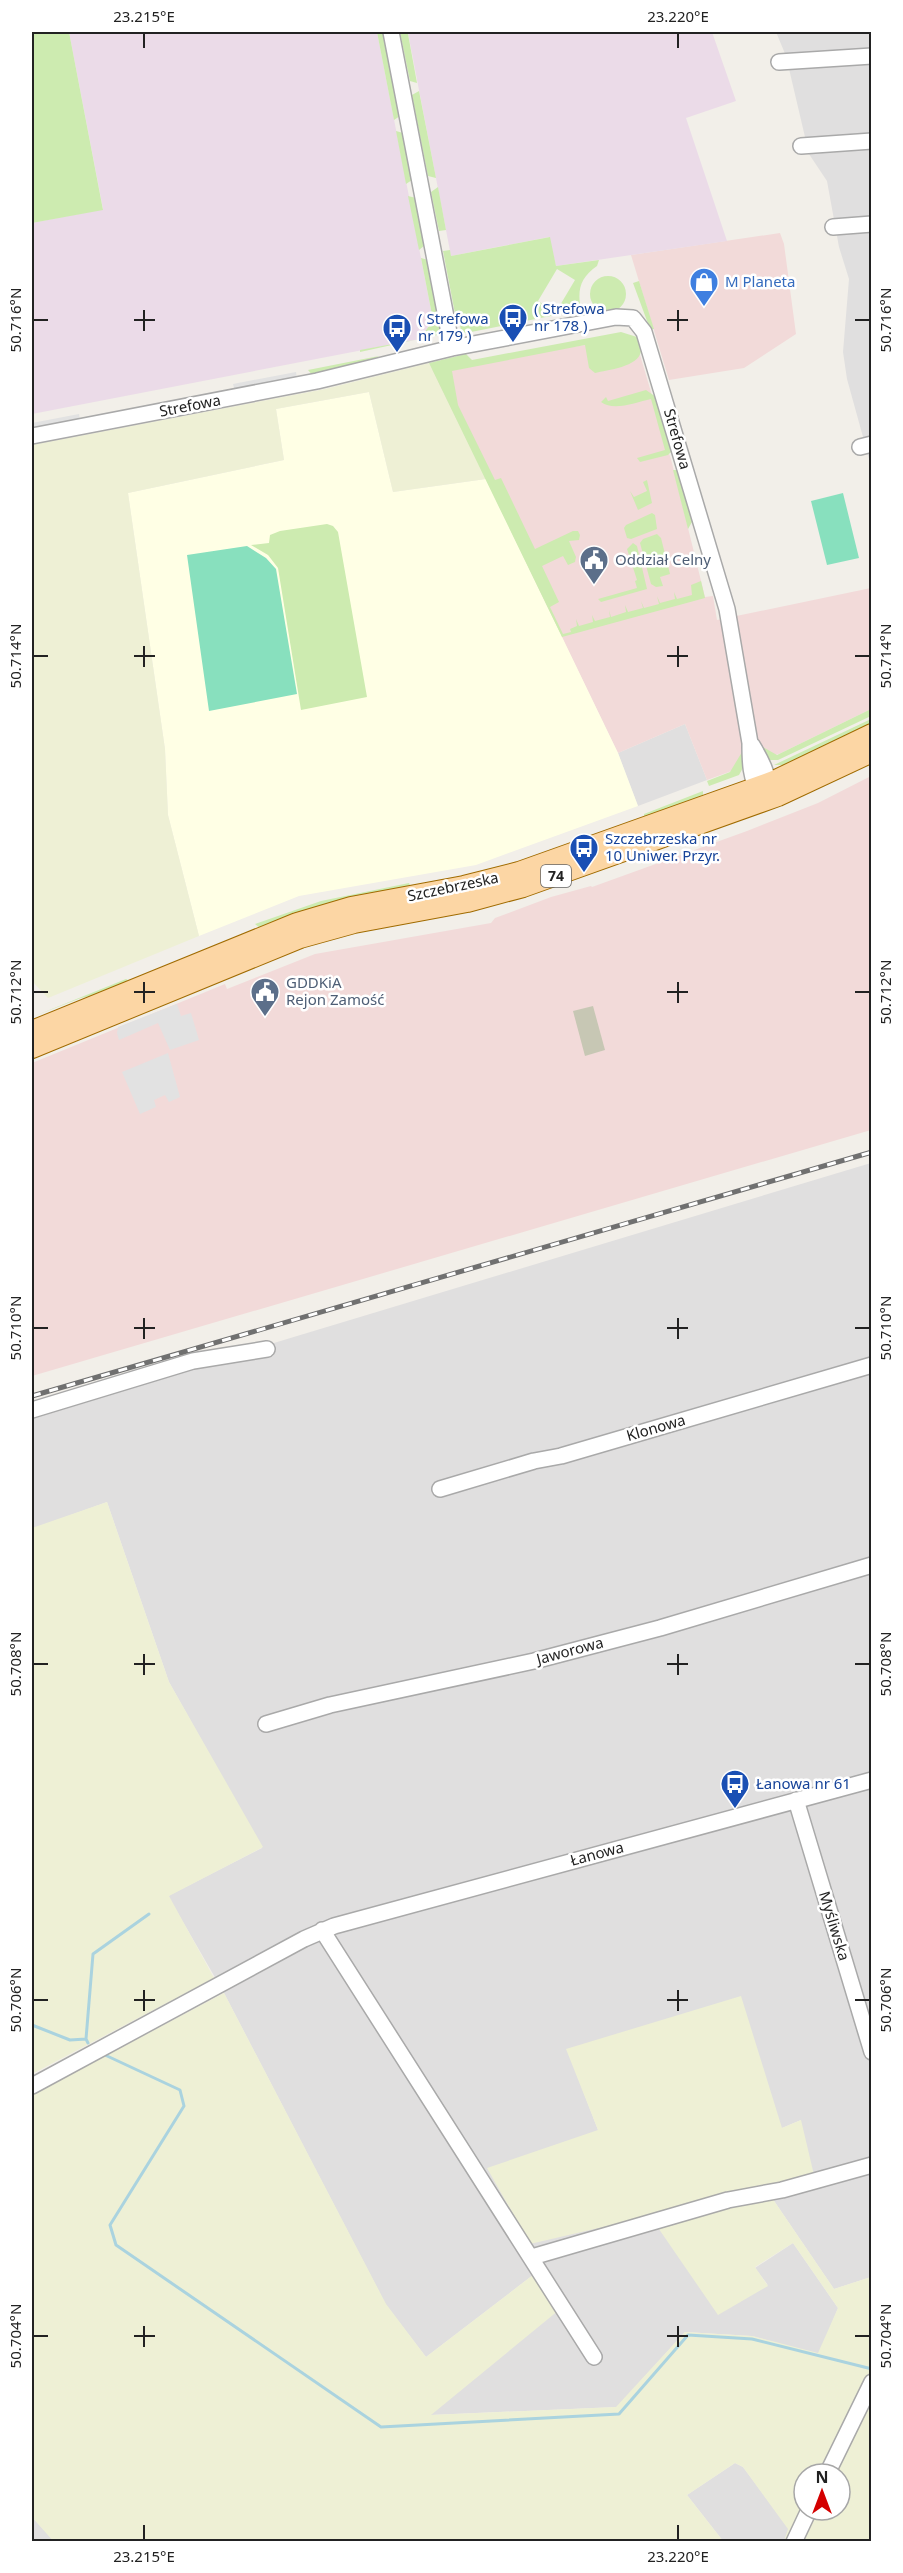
<svg xmlns="http://www.w3.org/2000/svg" width="903" height="2573" font-family="'Noto Sans',sans-serif">
<style>
.residential{fill:#e0dfdf}
.commercial{fill:#f2dad9}
.industrial{fill:#ebdbe8}
.education{fill:#ffffe5}
.construction{fill:#c7c7b4}
.farmland{fill:#eef0d5;fill-rule:evenodd}
.grass{fill:#cdebb0;fill-rule:evenodd}
.pitch{fill:#88e0be}
.parking{fill:#e2e2e2}
.lines{fill:none;stroke-linecap:round;stroke-linejoin:round}
.stream{stroke:#aad3df;stroke-width:3}
.minor-casing{stroke:#a9a9a9;stroke-width:18}
.major-casing{stroke:#a06b00;stroke-width:22}
.minor{stroke:#fff;stroke-width:15}
.major{stroke:#fcd6a4;stroke-width:20}
.rail-casing{stroke:#707070;stroke-width:5}
.rail{stroke:#fff;stroke-width:3;stroke-dasharray:9;stroke-linecap:butt}
.ticks{fill:none;stroke:#222;stroke-width:2}
.labels{text-anchor:middle;stroke-width:5;stroke-linejoin:round;paint-order:stroke}
.shield{fill:#fff;stroke:#646464;stroke-width:1.5}
.shield-label{font-size:14px;font-weight:bold;fill:#222}
.shop-label{font-size:15px;fill:#366cbe;stroke:#fff;text-anchor:start}
.transit-label{font-size:15px;fill:#164399;stroke:#fff;text-anchor:start}
.street-label{font-size:15px;fill:#222;stroke:#fff}
.service-label{font-size:15px;fill:#4e5e75;stroke:#fff;text-anchor:start}
.neatline{fill:none;stroke:#222;stroke-width:2}
.ticks-label{font-size:15px;text-anchor:middle;fill:#222}
</style>
<rect width="100%" height="100%" fill="#f2efe9"/>
<path class="residential" d="M776 32H871V466L847 379 843 352 849 279 839 247 827 181 809 154 786 56Z
M685 724 707 780 638 806 618 753Z
M871 1163V2277L834 2289 768 2192 801 2120 782 2128 567 2049 598 2130 650 2216 768 2285 755 2268 793 2243 838 2308 819 2354 752 2336 685 2332 617 2407 430 2415 558 2310 533 2275 426 2357 386 2305 224 1993 168 1896 262 1848 169 1682 107 1502 32 1529V1416Z
M735 2463 743 2467 789 2529 784 2541H723L687 2495Z
M32 2517 54 2541H32Z"/>
<path class="commercial" d="M780 233 784 244 796 334 744 368 669 380 631 255Z
M635 338 672 463 705 597 713 596 717 620 871 588V709L781 753 707 780 685 724 618 753 432 370 508 356Z
M871 776V1130L32 1376V1063L225 984 227 989 315 954 491 923 495 918 551 897 591 886 592 887 747 831 818 803Z"/>
<path class="industrial" d="M69 32H377L433 320 420 339 32 414V223L103 209Z
M416 32H712L736 101 686 118 727 241 556 266 549 237 451 256 408 33Z"/>
<path class="education" d="M369 392 393 492 486 479 618 753 638 806 476 865 299 896 199 936 168 815 165 749 128 493 284 460 276 409Z"/>
<path class="construction" d="M593 1006 605 1050 585 1056 573 1011Z"/>
<path class="farmland" d="M429 363 486 479 393 492 369 392 276 409 284 460 128 493 165 749 168 815 199 936 48 998 32 981V445L325 389Z
M107 1502 169 1682 263 1847 169 1896 214 1978 32 2074V1528Z
M224 1993 386 2304 426 2357 533 2275 559 2310 431 2415 616 2407 685 2332 752 2336 818 2353 838 2308 793 2243 755 2267 768 2286 718 2315 650 2216 530 2244 487 2168 598 2130 566 2049 741 1996 782 2128 801 2120 814 2175 768 2192 834 2289 871 2277V2541H784L788 2529 743 2467 735 2463 687 2495 723 2541 54 2542 32 2517V2095ZM804 2474H840V2510H804Z"/>
<path class="grass" d="M32 32H69L103 210 32 223Z
M377 32H383L400 116 394 120Z
M400 32H416L408 34 417 83 410 81Z
M419 91 436 178 428 176 412 95Z
M396 131 403 133 412 180 406 184Z
M438 187 446 230 439 231 431 192Z
M408 196 416 198 425 245 419 250Z
M550 237 556 266 599 260 597 266C580 278 577 290 581 310L466 333 461 332 460 324H457L443 251 450 250 451 256ZM557 269 575 280 556 312 538 301Z
M421 258 428 260 442 334 360 352V350L420 339 433 320Z
M590 294a18 18 0 1 1 36 0a18 18 0 1 1-36 0Z
M639 281 654 329H650L633 283Z
M621 332 637 337C638 341 641 347 641 351 639 367 607 370 595 373L589 368 585 345 452 371 458 405 495 480 501 478 535 549 573 531H578L580 535 579 540 569 541 576 557 575 562 568 565 563 556 542 566 559 602 550 607 563 634 571 632 570 629 577 626 576 619 579 626 593 622 592 615 595 621 610 617 609 610 611 617 626 612 625 605 628 612 643 608 641 601 644 608 659 604 657 596 660 603 675 599 674 592 677 599 692 595 691 585 701 581 705 598 562 637 429 363 466 354 472 360Z
M379 356 366 363 313 376 308 370Z
M646 390 656 397 672 451 668 455 640 462 637 458 665 450 651 399C636 402 614 412 601 402L606 397 608 401Z
M673 470H678L692 522 688 529Z
M647 480 652 503 638 510 630 491 634 497 647 491 643 482Z
M652 513 655 515 657 529 631 539 627 538 624 528 626 525Z
M327 524 333 526 338 532 367 697 301 710 278 568 268 555 251 545 269 543 270 535 280 531Z
M657 534 661 538 670 574 660 577 663 586 656 587 651 584 640 543 643 539Z
M633 543 637 546 647 589 601 602 598 599 637 588 635 581 637 580 627 549Z
M871 709V716L778 760H767L761 746 777 755Z
M871 719V726L785 765H774Z
M742 752 744 766 739 775 709 786 707 781 730 772Z
M703 791V795L644 821V814Z
M409 883 412 890 261 929 255 924 321 901Z
M126 979 128 980 113 991 81 998 32 1017Z"/>
<path class="pitch" d="M843 493 859 558 827 565 811 501Z
M247 546 266 558 276 569 297 694 209 711 187 555Z"/>
<path class="parking" d="M296 372 297 379 235 391 233 384Z
M79 414 80 421 32 431V423Z
M177 1004 181 1016 191 1013 199 1040 170 1050 158 1023 119 1040 117 1033 118 1027Z
M168 1053 180 1097 169 1102 165 1095 154 1100 156 1107 140 1114 122 1072Z"/>
<g class="lines">
<path class="stream" d="M32 2025 70 2040 86 2039 88 2043
M86 2039 93 1954 149 1914
M105 2055 180 2090 184 2106 110 2225 116 2245 381 2427 619 2414 688 2335 752 2339 872 2369"/>
<g class="minor-casing">
<path id="minor" d="M391 32 452 348
M779 62 872 56
M801 146 872 141
M833 227 872 224
M32 436 317 381 452 348 616 317 633 318 644 332 727 609 750 743C750 760 750 781 761 794
M860 447 872 444
M752 745C760 758 770 776 768 792
M32 1410 193 1361 267 1349
M440 1489 534 1461 561 1456 872 1365
M266 1724 330 1705 534 1661 660 1628 872 1565
M796 1800 872 2052
M322 1930 594 2357
M32 2086 304 1939 334 1926 872 1780
M532 2257 728 2200 782 2190 872 2165
M827 2474 872 2382
M794 2542 809 2510"/>
</g>
<g class="major-casing">
<path id="major" d="M32 1031 297 923 351 907 464 886 519 872 774 781 872 734
M32 1048 300 938 354 923 467 902 523 887 778 796 872 752"/>
</g>
<use href="#minor" class="minor"/>
<use href="#major" class="major"/>
<g class="rail-casing">
<path id="rail" d="M32 1396 872 1152"/>
</g>
<use href="#rail" class="rail"/>
</g>
<path class="ticks" d="M144 33V48M678 33V48M144 310V331M678 310V331M33 320H48M134 320H155M667 320H688M855 320H870M144 646V667M678 646V667M33 656H48M134 656H155M667 656H688M855 656H870M144 982V1003M678 982V1003M33 992H48M134 992H155M667 992H688M855 992H870M144 1318V1339M678 1318V1339M33 1328H48M134 1328H155M667 1328H688M855 1328H870M144 1654V1675M678 1654V1675M33 1664H48M134 1664H155M667 1664H688M855 1664H870M144 1990V2011M678 1990V2011M33 2000H48M134 2000H155M667 2000H688M855 2000H870M144 2326V2347M678 2326V2347M33 2336H48M134 2336H155M667 2336H688M855 2336H870M144 2525V2540M678 2525V2540"/>
<defs>
<g id="shop-pin" transform="scale(1.5)"><path d="M0 17L-7.5 6A9.5 9.5 0 1 1 7.5 6Z" fill="#3f7fe0" stroke="#fff"/><path d="M-5-2.5h2.3a2.7 3.5 0 0 1 5.4 0H5L5.5 6h-11ZM-1.5-2.5h3a1.5 2.3 0 0 0-3 0Z" fill="#fff"/></g>
<g id="bus-pin" transform="scale(1.5)"><path d="M0 17L-7.5 6A9.5 9.5 0 1 1 7.5 6Z" fill="#1a4fb4" stroke="#fff"/><path d="M-5-6H5V4H4V6H2V4H-2V6H-4V4H-5ZM-3.5-4V0h7V-4ZM-3.5 1.2v1.5H-2V1.2ZM2 1.2v1.5H3.5V1.2Z" fill="#fff"/></g>
<g id="civic-pin" transform="scale(1.5)"><path d="M0 17L-7.5 6A9.5 9.5 0 1 1 7.5 6Z" fill="#5c6f8a" stroke="#fff"/><path d="M-.6-6.5H3V-4.5H.6V-3L4-1V1h2V6H-6V1h2V-1L-.6-3ZM-1.2 2.5V6h2.4V2.5Z" fill="#fff"/></g>
</defs>
<g fill-rule="evenodd">
<use href="#shop-pin" x="704" y="282"/>
<use href="#bus-pin" x="513" y="318"/>
<use href="#bus-pin" x="397" y="328"/>
<use href="#civic-pin" x="594" y="560"/>
<use href="#bus-pin" x="584" y="848"/>
<use href="#civic-pin" x="265" y="992"/>
<use href="#bus-pin" x="735" y="1784"/>
</g>
<g class="labels">
<rect class="shield" x="541" y="865" width="30" height="22" rx="4.5"/>
<g class="shield-label">
<text x="556" y="881">74</text>
</g>
<g class="shop-label">
<text x="725" y="287">M Planeta</text>
</g>
<g class="transit-label">
<text x="534" y="314">( Strefowa<tspan x="534" dy="17">nr 178 )</tspan></text>
<text x="418" y="324">( Strefowa<tspan x="418" dy="17">nr 179 )</tspan></text>
<text x="605" y="844">Szczebrzeska nr<tspan x="605" dy="17">10 Uniwer. Przyr.</tspan></text>
<text x="756" y="1789">Łanowa nr 61</text>
</g>
<g class="street-label">
<text transform="translate(190 406) rotate(-11)" y="5">Strefowa</text>
<text transform="translate(677 439) rotate(74)" y="5">Strefowa</text>
<text transform="translate(453 887) rotate(-12)" y="5">Szczebrzeska</text>
<text transform="translate(656 1428) rotate(-16)" y="5">Klonowa</text>
<text transform="translate(570 1651) rotate(-15)" y="5">Jaworowa</text>
<text transform="translate(597 1854) rotate(-15)" y="5">Łanowa</text>
<text transform="translate(834 1926) rotate(73)" y="5">Myśliwska</text>
</g>
<g class="service-label">
<text x="615" y="565">Oddział Celny</text>
<text x="286" y="988">GDDKiA<tspan x="286" dy="17">Rejon Zamość</tspan></text>
</g>
</g>
<rect width="903" height="2573" fill="none" stroke="#ffffff" stroke-width="66"/>
<g transform="translate(822 2492)"><circle r="28" fill="#ffffff" stroke="#a7a7a7" stroke-width="1.5"/>
<path d="M0-4.5L10 22L0 15L-10 22Z" fill="#d40000"/>
<text y="-9" font-size="16" font-weight="bold" text-anchor="middle" fill="#222222">N</text>
</g>
<rect x="33" y="33" width="837" height="2507" class="neatline"/>
<g class="ticks-label">
<text x="144" y="22">23.215°E</text>
<text x="678" y="22">23.220°E</text>
<text transform="translate(16 320) rotate(-90)" y="5">50.716°N</text>
<text transform="translate(886 320) rotate(-90)" y="5">50.716°N</text>
<text transform="translate(16 656) rotate(-90)" y="5">50.714°N</text>
<text transform="translate(886 656) rotate(-90)" y="5">50.714°N</text>
<text transform="translate(16 992) rotate(-90)" y="5">50.712°N</text>
<text transform="translate(886 992) rotate(-90)" y="5">50.712°N</text>
<text transform="translate(16 1328) rotate(-90)" y="5">50.710°N</text>
<text transform="translate(886 1328) rotate(-90)" y="5">50.710°N</text>
<text transform="translate(16 1664) rotate(-90)" y="5">50.708°N</text>
<text transform="translate(886 1664) rotate(-90)" y="5">50.708°N</text>
<text transform="translate(16 2000) rotate(-90)" y="5">50.706°N</text>
<text transform="translate(886 2000) rotate(-90)" y="5">50.706°N</text>
<text transform="translate(16 2336) rotate(-90)" y="5">50.704°N</text>
<text transform="translate(886 2336) rotate(-90)" y="5">50.704°N</text>
<text x="144" y="2562">23.215°E</text>
<text x="678" y="2562">23.220°E</text>
</g>
</svg>
